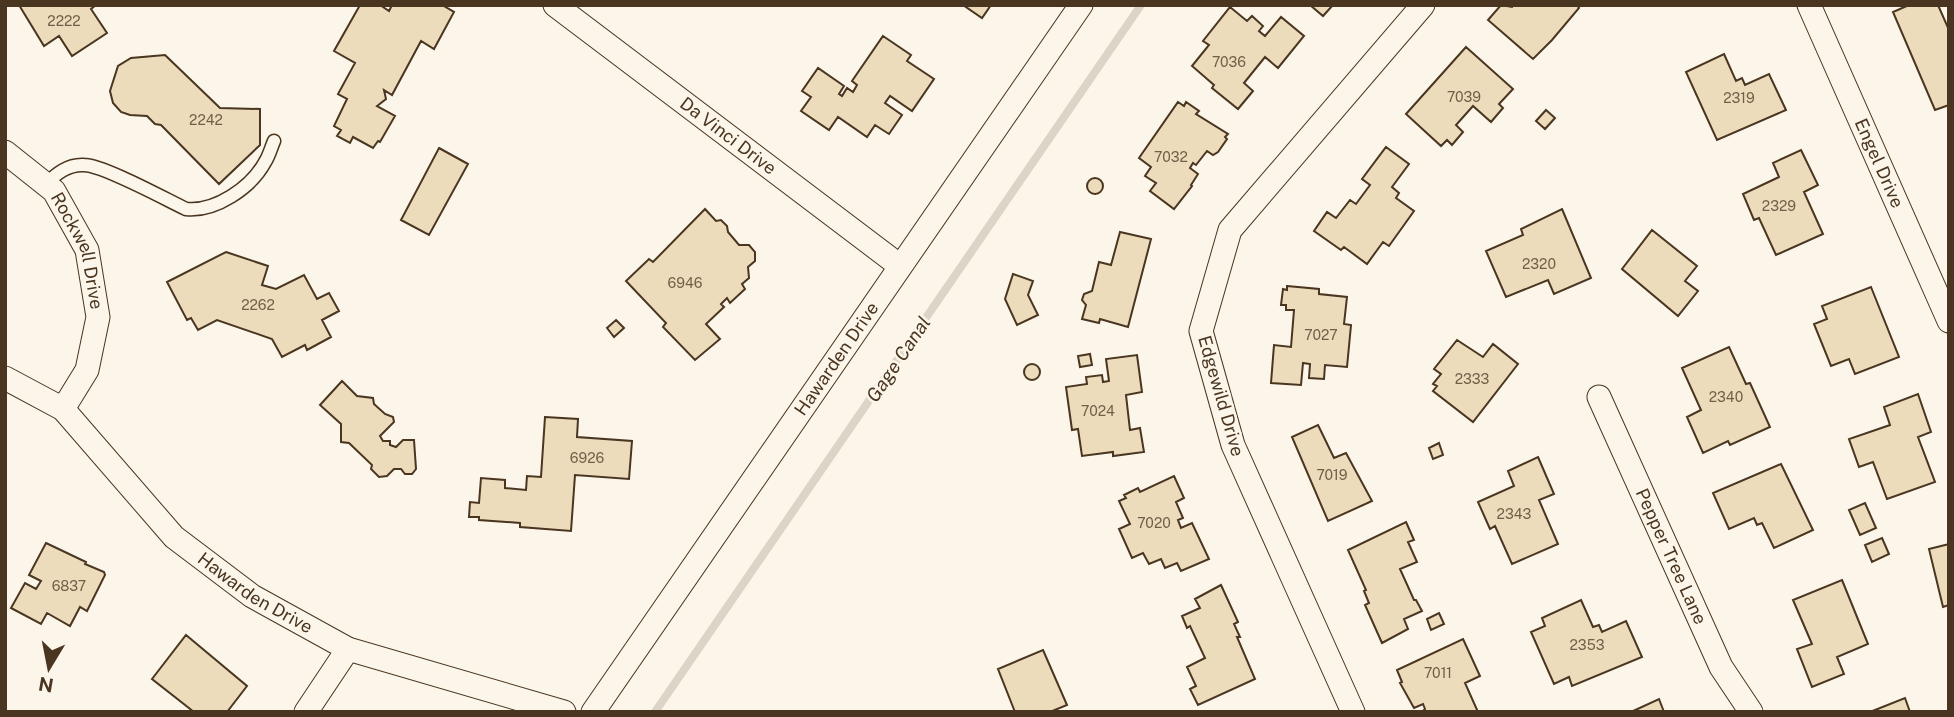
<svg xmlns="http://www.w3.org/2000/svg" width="1954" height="717" font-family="'Public Sans',sans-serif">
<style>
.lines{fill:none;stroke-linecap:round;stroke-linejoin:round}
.stream{stroke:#dcd4c6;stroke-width:8}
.building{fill:#ecdcbc;stroke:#4a3520;stroke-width:2}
.lane-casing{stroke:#4a3520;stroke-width:15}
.street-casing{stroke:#4a3520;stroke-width:25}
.lane{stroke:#fbf6e9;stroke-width:12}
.street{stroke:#fbf6e9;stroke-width:23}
.labels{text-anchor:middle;stroke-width:5;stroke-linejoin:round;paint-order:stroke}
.number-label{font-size:14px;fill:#725f47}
.street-label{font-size:18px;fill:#4a3520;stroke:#fbf6e9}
.water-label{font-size:19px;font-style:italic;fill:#4a3520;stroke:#fbf6e9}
</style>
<rect width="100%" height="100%" fill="#fbf6e9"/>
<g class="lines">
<path class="stream" d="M655 712 1141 5"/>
</g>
<path class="building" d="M19 5H96L91 9 107 33 72 56 59 36 44 46Z
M360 5H380L389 11 392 5H442L454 12 434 49 421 41 392 95 384 90 386 99 377 106 395 116 380 142 378 141 373 148 353 137 350 143 337 136 341 130 334 126 347 99 338 94 355 63 334 51Z
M963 5H991L982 18Z
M1310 5H1333L1323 16Z
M1501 5 1512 7 1513 5H1577L1579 8 1552 40 1533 59 1488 20Z
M1909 5H1938L1949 30V105L1935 110 1893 12Z
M1230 7 1247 21 1252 16 1263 26 1259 31 1265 36 1281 17 1304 36 1278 68 1265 57 1244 83 1253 91 1238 109 1212 88 1214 85 1192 66 1209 45 1203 41Z
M883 36 911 55 907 61 934 79 912 111 890 96 885 103 902 115 889 134 875 125 867 137 838 117 829 130 801 111 811 97 802 91 818 68 844 86 839 94 842 96 847 88 853 92 857 85 852 81Z
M1466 47 1513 89 1499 104 1503 108 1491 122 1473 106 1456 125 1463 132 1452 145 1447 140 1441 146 1406 114Z
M1724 54 1736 81 1742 78 1745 85 1769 74 1786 110 1717 140 1686 72Z
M165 55 220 108 260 109V145L219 184 161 125 155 124 147 116 130 115 121 112 113 103 110 91 118 66 131 58Z
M1178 102 1184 106 1186 102 1199 111 1196 114 1228 134 1225 137 1227 139 1218 152 1213 155 1207 151 1196 165 1193 163 1190 168 1198 174 1191 185 1192 186 1174 209 1150 191 1156 183 1145 176 1151 167 1139 158Z
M1546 110 1555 118 1545 129 1536 121Z
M1386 147 1409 164 1392 187 1399 193 1396 198 1414 211 1389 246 1383 242 1367 264 1344 247 1341 250 1314 231 1327 212 1336 218 1350 200 1356 204 1370 185 1362 179Z
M439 148 468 164 429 235 401 220Z
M1801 150 1818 185 1804 192 1823 234 1776 255 1759 218 1754 220 1743 194 1779 177 1773 163Z
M1087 186a8 8 0 1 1 16 0a8 8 0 1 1-16 0Z
M705 209 716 221 721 220 727 226 728 232 739 245H749L755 252V261L748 267 749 278 742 284 745 289 730 303 727 298 721 304 724 307 706 324 720 339 695 360 663 327 666 323 626 281 649 259 653 262Z
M1562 209 1591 278 1554 294 1548 280 1506 297 1486 251 1523 235 1521 229Z
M1652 230 1697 266 1685 281 1698 291 1678 316 1622 269Z
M1120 232 1151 239 1128 327 1100 319 1099 323 1082 319 1086 305 1082 300 1084 294 1092 291 1099 262 1111 265Z
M226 252 268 266 262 285 276 289 304 275 317 299 329 293 339 311 322 320 331 337 307 350 305 345 282 357 272 339 217 320 198 330 191 318 187 320 167 282Z
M1013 274 1033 281 1028 295 1038 315 1017 325 1005 299Z
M1287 286 1319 289V294L1347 297 1344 324 1351 325 1347 367 1325 365 1324 379 1309 378 1310 364 1303 363 1301 385 1271 383 1274 345 1291 347 1294 310H1286V305H1281L1283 289 1287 290Z
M1871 287 1899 357 1855 374 1849 359 1831 366 1814 324 1827 319 1822 306Z
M616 320 624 328 614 337 607 328Z
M1457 340 1483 357 1493 344 1518 364 1473 422 1433 391 1437 386 1433 384 1441 374 1434 369Z
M1729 347 1746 384 1750 383 1770 427 1730 445 1728 441 1703 453 1687 417 1701 410 1682 368Z
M1090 354 1092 365 1080 367 1078 356Z
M1137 355 1142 392 1126 395 1130 430 1140 428 1144 452 1113 456V452L1082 456 1078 429 1072 430 1066 387 1087 384 1086 377 1102 375 1103 382 1109 381 1106 359Z
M1024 372a8 8 0 1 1 16 0a8 8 0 1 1-16 0Z
M342 381 357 396 373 398 374 404 385 414 393 417 394 422 380 436 383 441H390V445L396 447 403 440H414L416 469 412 474H405L401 469H394L387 476 379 477 371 469 372 465 349 443 341 442V424L320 405Z
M1918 394 1931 432 1918 437 1935 482 1887 499 1873 462 1859 467 1849 439 1890 425 1884 407Z
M545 417 578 419 577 437 632 441 629 479 575 475 571 531 520 527V523L479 520V517H469L470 502 479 503 481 478 505 480V488L526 490 527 476 541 477Z
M1318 425 1334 458 1346 453 1372 501 1328 521 1292 437Z
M1439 443 1443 455 1433 459 1429 448Z
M1538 457 1554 494 1539 500 1558 544 1512 564 1495 526 1490 529 1478 502 1514 486 1508 471Z
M1781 464 1813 530 1774 548 1762 523 1757 525 1754 518 1729 529 1713 493Z
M1174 476 1184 498 1176 502 1183 518 1178 520 1181 528 1192 523 1209 559 1181 571 1177 563 1165 568 1161 559 1149 564 1143 553 1132 558 1119 529 1130 524 1119 501 1126 498 1124 495 1138 488 1140 492Z
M1865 503 1876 528 1860 535 1849 510Z
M1406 522 1414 540 1408 542 1417 562 1400 569 1414 600H1416L1422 611 1404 619 1408 629 1382 643 1365 605 1369 603 1364 591 1366 590 1348 550Z
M1882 538 1889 554 1872 562 1865 545Z
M46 543 86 562 85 564 104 572 105 575 87 611 80 607 70 626 47 613 41 624 11 608 25 583 36 589 41 581 29 575Z
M1949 544V605L1943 607 1929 549Z
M1842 580 1868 644 1837 657 1844 674 1812 687 1797 649 1812 644 1793 600Z
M1221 585 1238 622 1234 624 1240 637H1237L1255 679 1198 705 1190 689 1196 686 1187 667 1205 658 1190 626 1187 628 1182 616 1200 608 1195 599Z
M1581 600 1593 627 1599 625 1602 632 1626 621 1642 657 1572 686 1569 677 1554 684 1531 632 1545 626 1542 618Z
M1439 613 1444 624 1431 630 1427 619Z
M186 635 247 686 227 712H194L152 679Z
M1463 639 1480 676 1465 683 1478 712H1422L1425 709 1423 704 1414 708 1400 683 1402 682 1397 670Z
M1043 650 1067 705 1050 712H1015L998 669Z
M1905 698 1910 712H1870Z
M1659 699 1664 712H1631Z"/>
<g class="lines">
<g class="lane-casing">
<path id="lane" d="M46 184C56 174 68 164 84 165 103 165 165 199 186 209 215 212 251 188 265 162 269 156 271 148 274 141"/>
</g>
<g class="street-casing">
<g id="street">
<path id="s1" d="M555 5 900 266"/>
<path id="s2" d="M1809 5 1949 321"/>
<path id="s3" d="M5 152 54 191 87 250 98 317 87 370 63 409"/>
<path id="s4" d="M5 378 63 409 174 537 252 596 348 649 564 712"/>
<path id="s5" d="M1599 397 1721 667 1751 712"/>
<path d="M306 712 348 649"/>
<path id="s6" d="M593 712 1081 5"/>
<path d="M1353 712 1233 445 1201 331 1230 230 1423 5"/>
</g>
</g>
<use href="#lane" class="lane"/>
<use href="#street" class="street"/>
</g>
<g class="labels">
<g class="number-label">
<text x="64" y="26">2222</text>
<text x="1229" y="67">7036</text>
<text x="1464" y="102">7039</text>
<text x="1739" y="103">2319</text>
<text x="206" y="125">2242</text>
<text x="1171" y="162">7032</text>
<text x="1779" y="211">2329</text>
<text x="1539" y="269">2320</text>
<text x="685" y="288">6946</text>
<text x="258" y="310">2262</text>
<text x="1321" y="340">7027</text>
<text x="1472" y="384">2333</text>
<text x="1726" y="402">2340</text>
<text x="1098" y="416">7024</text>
<text x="587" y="463">6926</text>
<text x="1332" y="480">7019</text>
<text x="1514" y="519">2343</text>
<text x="1154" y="528">7020</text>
<text x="69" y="591">6837</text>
<text x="1587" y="650">2353</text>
<text x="1438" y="678">7011</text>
</g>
<g class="street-label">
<text dy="6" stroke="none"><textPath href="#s1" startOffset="217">Da Vinci Drive</textPath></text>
<text dy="6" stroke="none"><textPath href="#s2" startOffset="173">Engel Drive</textPath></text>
<text dy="6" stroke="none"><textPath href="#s3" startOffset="128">Rockwell Drive</textPath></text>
<text dy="6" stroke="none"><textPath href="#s6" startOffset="429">Hawarden Drive</textPath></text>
<text transform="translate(1221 396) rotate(74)" y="6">Edgewild Drive</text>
<text dy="6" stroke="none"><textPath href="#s5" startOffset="175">Pepper Tree Lane</textPath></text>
<text dy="6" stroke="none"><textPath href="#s4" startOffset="334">Hawarden Drive</textPath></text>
</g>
<g class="water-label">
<text transform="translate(898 359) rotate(-56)" y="7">Gage Canal</text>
</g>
</g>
<rect width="1954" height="717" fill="none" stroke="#4a3520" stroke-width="14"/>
<g transform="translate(49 668) rotate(190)" stroke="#fbf6e9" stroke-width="5" paint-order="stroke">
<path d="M0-5L12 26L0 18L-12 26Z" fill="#4a3520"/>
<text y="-10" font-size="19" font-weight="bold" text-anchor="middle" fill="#4a3520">N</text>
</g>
</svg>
